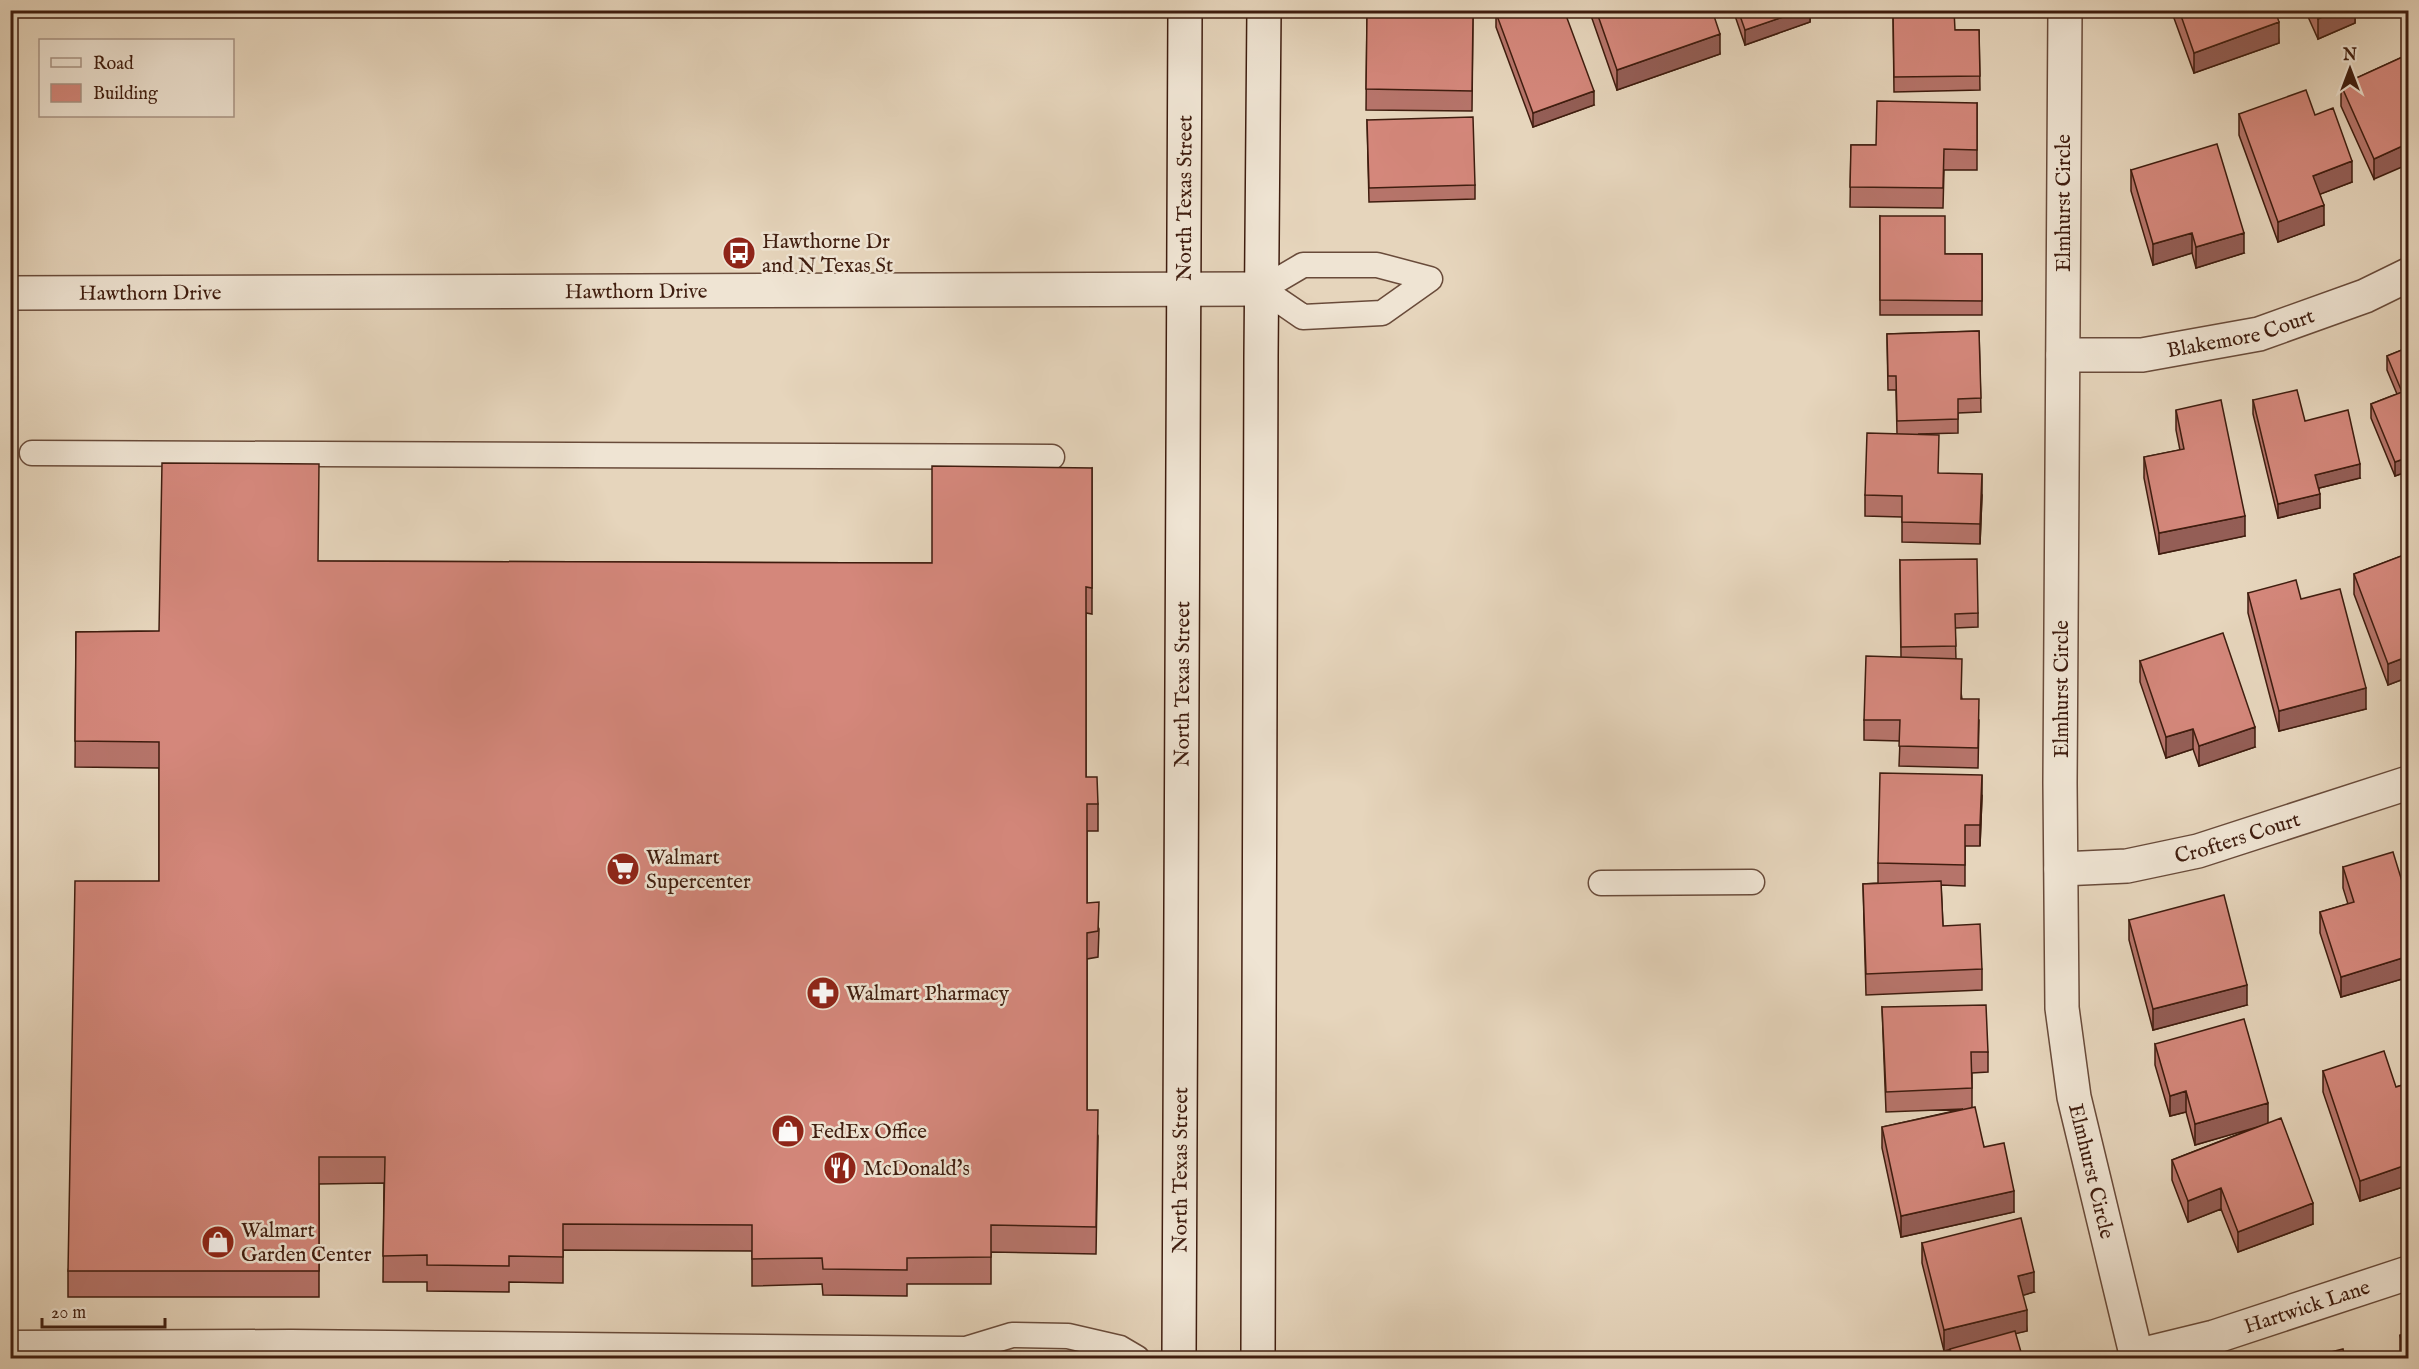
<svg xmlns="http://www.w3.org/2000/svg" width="2419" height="1369" font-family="'IM FELL English',serif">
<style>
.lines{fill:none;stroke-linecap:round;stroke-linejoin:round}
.lane-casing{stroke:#694b3a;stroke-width:27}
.street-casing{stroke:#694b3a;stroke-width:36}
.secondary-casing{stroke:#3f1d0f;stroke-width:36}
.lane{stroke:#efe4d3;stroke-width:24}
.street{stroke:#efe4d3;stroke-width:33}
.secondary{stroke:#efe4d3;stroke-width:33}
.wall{fill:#b6746a;stroke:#3f1d0f;stroke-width:1.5}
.shaded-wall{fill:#945e56;stroke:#3f1d0f;stroke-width:1.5}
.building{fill:#d4877b;stroke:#3f1d0f;stroke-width:1.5}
.labels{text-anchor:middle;stroke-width:5;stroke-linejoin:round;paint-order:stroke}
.street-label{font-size:21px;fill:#3f1d0f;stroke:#efe4d3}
.poi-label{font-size:21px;fill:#3f1d0f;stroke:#efe4d3;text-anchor:start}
</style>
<rect width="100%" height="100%" fill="#e6d5bc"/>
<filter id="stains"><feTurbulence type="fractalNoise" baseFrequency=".00333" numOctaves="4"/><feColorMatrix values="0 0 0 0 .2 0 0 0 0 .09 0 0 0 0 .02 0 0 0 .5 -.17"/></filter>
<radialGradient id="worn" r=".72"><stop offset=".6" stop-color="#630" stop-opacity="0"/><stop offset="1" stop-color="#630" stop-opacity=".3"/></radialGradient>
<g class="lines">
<g class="lane-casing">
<path id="lane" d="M1303 265H1377L1430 279 1382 313 1303 317 1262 289Z
M32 453 1052 457
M1601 883 1752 882
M10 1343 291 1342 966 1349 1012 1335 1068 1336 1120 1348 1137 1358"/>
</g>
<g class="street-casing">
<g id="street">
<path id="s1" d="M2065 10 2060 783 2062 1008 2074 1097 2137 1358"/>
<path id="s2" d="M10 293 1262 289"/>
<path id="s3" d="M2063 355H2142L2259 334 2365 296 2408 275"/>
<path id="s4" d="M2061 869 2127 866 2198 851 2408 783"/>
<path id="s5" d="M2136 1356 2214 1337 2408 1273"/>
</g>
</g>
<g class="secondary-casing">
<g id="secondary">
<path id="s6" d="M1179 1358 1185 10"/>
<path d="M1258 1358 1261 357 1264 10"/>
</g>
</g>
<use href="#lane" class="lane"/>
<use href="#street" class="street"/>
<use href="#secondary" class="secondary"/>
</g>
<path class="wall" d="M1589 10H1712L1720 54 1617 90Z
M1733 10H1810V22L1745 45Z
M1893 10 1955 30H1979L1980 90 1894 92Z
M2171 10H2275L2279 43 2194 73Z
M2305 10H2355V23L2318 39Z
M1496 13 1594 105 1533 127 1496 27Z
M1367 15 1473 17 1472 111 1366 110Z
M2409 54 2374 179 2341 106V85Z
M1977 103V170H1944L1943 208 1850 207 1851 145H1876Z
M2239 114 2315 115 2352 182 2320 194 2324 225 2278 242 2239 135Z
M1367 120 1475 185V199L1369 202Z
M2131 170 2244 253 2196 268 2192 253 2153 265 2131 191Z
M1880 216 1945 254H1982V315H1880Z
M1979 331 1981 412 1958 413V433L1919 434 1938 473 1982 495 1980 544 1902 542V517L1865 516V495L1897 434 1896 390H1888L1887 334Z
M2409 347V471L2395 476 2371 418V404L2397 394 2387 370V356Z
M2253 400 2305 421 2360 478 2319 488 2320 508 2278 518 2253 414Z
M2176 410 2245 536 2159 554 2144 478V457L2180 450 2176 430Z
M1092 468V614L1086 613V777L1098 804V831H1087V903L1099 929 1098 957 1087 959V1110L1098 1136 1096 1254 991 1252V1284H907V1296L823 1295 822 1284 752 1286V1251L563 1250V1283L509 1282V1292L427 1291V1282H383L384 1183 319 1184V1297H68V1271L159 881V768L75 767 76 632 159 631 318 561 932 563Z
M2409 553V677L2388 685 2354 594V574Z
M1900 560 1978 613V627L1955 628 1956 659 1962 699 1979 720 1978 768 1899 766 1900 741 1864 740V720L1901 657Z
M2248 593 2301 599 2366 709 2279 731 2248 613Z
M2140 661 2255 747 2199 766 2193 749 2166 758 2140 682Z
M1982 796 1980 846H1965V886L1941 885 1943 926 1982 969V990L1866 995 1863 884 1878 883V863Z
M2343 867 2409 904V977L2341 997 2320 933V912L2348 904 2343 888Z
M2129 920 2247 1005 2153 1030 2129 940Z
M1882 1007 1988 1052V1072L1972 1073V1107L1984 1147 2014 1212 1901 1237 1882 1148V1127L1963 1109 1886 1112Z
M2155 1044 2268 1123 2313 1224 2238 1252 2221 1209 2188 1222 2172 1180V1160L2259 1126 2195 1145 2186 1112 2170 1116 2155 1065Z
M2323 1071 2396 1087 2409 1083V1185L2360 1201 2323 1092Z
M1922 1243 2034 1292 2023 1295 2027 1331 2016 1333 1953 1359H1950V1350L1944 1351 1922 1263Z
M2400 1335 2409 1359H2400Z"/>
<path class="shaded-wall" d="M1803 10H1810V22L1745 45V30Z
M2337 10H2355V23L2318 39V19Z
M2279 22V43L2194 73V53Z
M1720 34V54L1617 90V70Z
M1594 91V105L1533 127V113Z
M2409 143V164L2374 179V159Z
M2352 161V182L2313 197V176Z
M2324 205V225L2278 242V222Z
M2192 233V253L2153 265V244Z
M2244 233V253L2196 268V247Z
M2409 457V471L2395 476V462Z
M2360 464V478L2315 489V475Z
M1982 474V495L1980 544V524Z
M2320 494V508L2278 518V504Z
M2245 516V536L2159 554V533Z
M2409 656V677L2388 685V664Z
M2366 688V709L2279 731V711Z
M2255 727V747L2199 766V746Z
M2193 729V749L2166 758V737Z
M1982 775V796L1980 846V825Z
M2409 956V977L2341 997V977Z
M2247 985V1005L2153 1030V1009Z
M2186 1091V1112L2170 1116V1096Z
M2268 1103V1124L2195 1145V1124Z
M2409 1164V1185L2360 1201V1181Z
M2221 1188V1209L2188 1222V1201Z
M2014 1191V1212L1901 1237V1216Z
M2313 1203V1224L2238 1252V1232Z
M2034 1272V1292L2018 1297V1276Z
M2027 1310V1331L1944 1351V1330Z"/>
<path class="building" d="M1503 10H1564L1594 91 1533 113 1496 13Z
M1596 10H1712L1720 34 1617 70Z
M1738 10H1803L1745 30Z
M1893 10H1954L1955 30H1979L1980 76 1894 77Z
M2179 10H2275L2279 22 2194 53Z
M2315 10H2337L2318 19Z
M1367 15 1473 17 1472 91 1366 89Z
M2409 54V143L2374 159 2341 85Z
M2306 90 2315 115 2333 108 2352 161 2313 176 2324 205 2278 222 2239 114Z
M1877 101 1977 103V150L1944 149 1943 188 1850 187 1851 145H1876Z
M1473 117 1475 185 1369 188 1367 120Z
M2217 144 2244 233 2196 247 2192 233 2153 244 2131 170Z
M1880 216H1945V254H1982V301L1880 300Z
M1979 331 1981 398 1958 399V419L1897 421 1896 376H1888L1887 334Z
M2409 347V457L2395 462 2371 404 2402 392 2387 356Z
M2297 390 2305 421 2348 410 2360 464 2315 475 2320 494 2278 504 2253 400Z
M2221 400 2245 516 2159 533 2144 457 2184 449 2176 410Z
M1867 433 1939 435 1938 473 1982 474 1980 524 1902 522V496L1865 495Z
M162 463 319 464 318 561 932 563V466L1092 468V588L1086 587V777H1097L1098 804H1087V903L1099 902 1098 931 1087 933V1110H1098L1096 1227 991 1225V1257L907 1258V1270L823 1269 822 1258 752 1259V1225L563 1224V1257L509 1256V1266L427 1265V1255L383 1256 385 1157H319V1271H68L75 881H159V742L75 741 76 632 159 631Z
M2409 553V656L2388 664 2354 574Z
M1977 559 1978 613 1955 614 1956 646 1901 647 1900 560Z
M2296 580 2301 599 2340 589 2366 688 2279 711 2248 593Z
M2223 633 2255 727 2199 746 2193 729 2166 737 2140 661Z
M1866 656 1962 659 1961 699H1979L1978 748 1899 746 1900 720H1864Z
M1880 773 1982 775 1980 825H1965V865L1878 863Z
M2393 852 2409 904V956L2341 977 2320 912 2354 902 2343 867Z
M1941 881 1943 926 1980 924 1982 969 1866 974 1863 884Z
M2224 895 2247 985 2153 1009 2129 920Z
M1986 1005 1988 1052H1971L1972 1088 1886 1092 1882 1007Z
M2244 1019 2268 1103 2195 1124 2186 1091 2170 1096 2155 1044Z
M2384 1051 2396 1087 2409 1083V1164L2360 1181 2323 1071Z
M1975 1107 1984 1147 2004 1143 2014 1191 1901 1216 1882 1127Z
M2281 1118 2313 1203 2238 1232 2221 1188 2188 1201 2172 1160Z
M2021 1218 2034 1272 2018 1276 2027 1310 1944 1330 1922 1243Z
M2015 1331 2023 1359H1953L1950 1349Z
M2409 1333V1359H2406L2400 1335Z
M2343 1349 2345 1359H2303Z"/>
<defs>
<g id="bus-disc" transform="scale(1.725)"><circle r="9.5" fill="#8f2418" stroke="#efe4d3"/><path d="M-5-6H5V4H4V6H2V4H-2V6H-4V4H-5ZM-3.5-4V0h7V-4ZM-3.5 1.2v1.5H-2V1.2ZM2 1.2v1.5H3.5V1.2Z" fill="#fff"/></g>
<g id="supermarket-disc" transform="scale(1.725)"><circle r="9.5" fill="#8f2418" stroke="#efe4d3"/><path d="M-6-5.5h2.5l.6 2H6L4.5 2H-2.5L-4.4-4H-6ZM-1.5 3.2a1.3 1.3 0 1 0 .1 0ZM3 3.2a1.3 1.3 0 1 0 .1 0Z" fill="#fff"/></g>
<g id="pharmacy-disc" transform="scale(1.725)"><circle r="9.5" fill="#8f2418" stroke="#efe4d3"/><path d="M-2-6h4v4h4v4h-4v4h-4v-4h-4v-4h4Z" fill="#fff"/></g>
<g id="shop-disc" transform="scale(1.725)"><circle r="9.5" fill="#8f2418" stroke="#efe4d3"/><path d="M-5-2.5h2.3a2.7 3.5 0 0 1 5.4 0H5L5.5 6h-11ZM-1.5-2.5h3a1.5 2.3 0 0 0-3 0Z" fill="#fff"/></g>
<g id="restaurant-disc" transform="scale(1.725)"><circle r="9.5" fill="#8f2418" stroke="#efe4d3"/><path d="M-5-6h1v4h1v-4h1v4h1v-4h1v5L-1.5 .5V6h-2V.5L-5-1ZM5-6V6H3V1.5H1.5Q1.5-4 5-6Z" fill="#fff"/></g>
</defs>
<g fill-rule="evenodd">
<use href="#bus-disc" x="739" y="253"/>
<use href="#supermarket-disc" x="623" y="869"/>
<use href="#pharmacy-disc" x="823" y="993"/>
<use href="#shop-disc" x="788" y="1131"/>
<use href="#restaurant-disc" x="840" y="1168"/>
<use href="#shop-disc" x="218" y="1242"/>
</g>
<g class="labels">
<g class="street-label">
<text dy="7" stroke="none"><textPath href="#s6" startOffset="1160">North Texas Street</textPath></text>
<text transform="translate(2063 203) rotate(-90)" y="7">Elmhurst Circle</text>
<text dy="7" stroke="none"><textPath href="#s2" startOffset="626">Hawthorn Drive</textPath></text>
<text dy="7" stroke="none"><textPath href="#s2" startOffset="140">Hawthorn Drive</textPath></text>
<text dy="7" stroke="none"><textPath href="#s3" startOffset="180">Blakemore Court</textPath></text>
<text dy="7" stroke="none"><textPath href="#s6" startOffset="674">North Texas Street</textPath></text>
<text transform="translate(2061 689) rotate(-90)" y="7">Elmhurst Circle</text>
<text dy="7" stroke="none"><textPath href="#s4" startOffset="180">Crofters Court</textPath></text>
<text dy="7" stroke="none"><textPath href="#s6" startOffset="188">North Texas Street</textPath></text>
<text dy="7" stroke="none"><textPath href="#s1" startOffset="1164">Elmhurst Circle</textPath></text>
<text dy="7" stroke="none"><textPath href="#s5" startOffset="178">Hartwick Lane</textPath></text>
</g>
<g class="poi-label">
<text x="762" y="248">Hawthorne Dr<tspan x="762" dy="24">and N Texas St</tspan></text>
<text x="646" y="864">Walmart<tspan x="646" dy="24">Supercenter</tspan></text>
<text x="846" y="1000">Walmart Pharmacy</text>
<text x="811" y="1138">FedEx Office</text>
<text x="863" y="1175">McDonald's</text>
<text x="241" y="1237">Walmart<tspan x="241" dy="24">Garden Center</tspan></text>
</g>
</g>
<rect width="2419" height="1369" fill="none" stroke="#e6d5bc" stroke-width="36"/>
<rect x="12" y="12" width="2395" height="1345" fill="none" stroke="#3f1d0f" stroke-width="3"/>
<rect x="18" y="18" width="2383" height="1333" fill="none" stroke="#3f1d0f" stroke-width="1.5"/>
<rect x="39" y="39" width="195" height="78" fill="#efe4d3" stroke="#a99485" stroke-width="1.5"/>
<rect x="51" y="58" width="30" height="9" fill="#efe4d3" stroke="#a99485" stroke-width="1.5"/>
<text x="93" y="69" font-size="18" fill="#3f1d0f">Road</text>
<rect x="51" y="84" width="30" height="18" fill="#d4877b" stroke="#a99485" stroke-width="1.5"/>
<text x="93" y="99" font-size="18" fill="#3f1d0f">Building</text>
<g transform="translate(2350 69)" stroke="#efe4d3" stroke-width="4.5" paint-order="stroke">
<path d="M0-4.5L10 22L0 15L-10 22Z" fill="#3f1d0f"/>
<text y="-9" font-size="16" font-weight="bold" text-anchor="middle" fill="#3f1d0f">N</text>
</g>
<path d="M42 1318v9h123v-9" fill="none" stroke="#3f1d0f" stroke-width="3"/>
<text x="51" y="1318" font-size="18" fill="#3f1d0f" stroke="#efe4d3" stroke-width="4.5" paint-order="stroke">20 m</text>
<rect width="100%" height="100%" filter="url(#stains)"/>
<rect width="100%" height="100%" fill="url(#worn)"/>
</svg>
